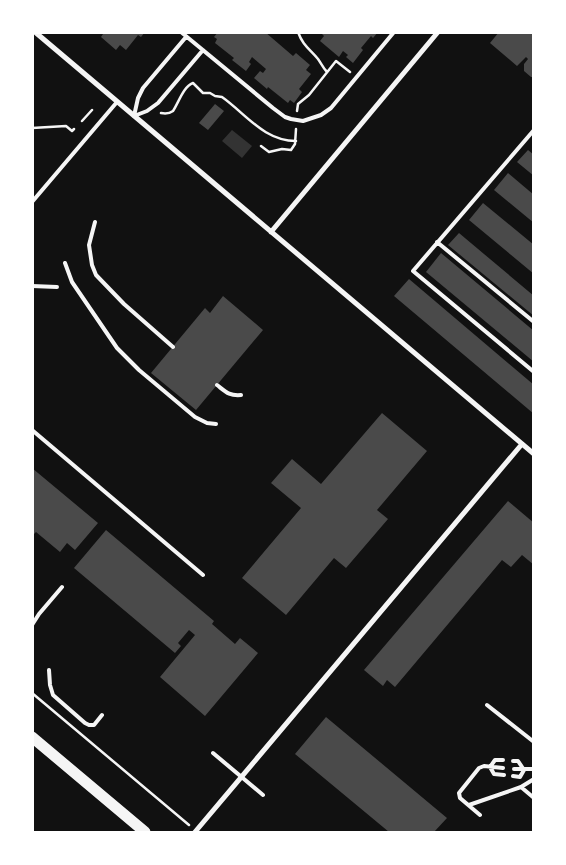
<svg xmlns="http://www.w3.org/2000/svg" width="566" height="865" font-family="'Roboto Condensed',sans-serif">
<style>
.water{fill:#333}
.building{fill:#4a4a4a}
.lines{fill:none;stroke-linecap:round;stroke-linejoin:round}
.path{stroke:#f5f5f5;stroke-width:2.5}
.service{stroke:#f5f5f5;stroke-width:4}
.minor{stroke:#f5f5f5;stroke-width:5}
.primary{stroke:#f5f5f5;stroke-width:11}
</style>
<rect width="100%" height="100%" fill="#111"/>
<path class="water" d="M232 130 252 146 242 158 222 141Z"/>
<path class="building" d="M102 32H145L141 37 138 35 126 50 120 45 116 50 101 37 103 34Z
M218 32H265L293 56 296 53 310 65 306 70 311 74 299 89 302 92 294 103 290 100 288 103 268 87 267 89 254 78 260 71 263 73 266 69 252 57 249 62 251 64 246 71 232 60 234 58 215 43 217 39 214 37Z
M320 32H378L373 38 371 36 361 48 363 50 353 63 346 57 348 55 343 51 339 57 320 41 324 36Z
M499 32H534V77H531L524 71V64L528 59 526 57 517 66 490 43Z
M215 104 224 111 208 130 199 123Z
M528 150 534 155V176L517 162Z
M508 173 534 195V223L494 190Z
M483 203 534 245V274L469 220Z
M459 233 534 296V316L448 245Z
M441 253 534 331V362L426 272Z
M409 279 534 385V414L394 296Z
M223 296 263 330 196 410 151 373 205 308 210 313Z
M382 413 427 451 377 510 388 519 346 568 334 558 286 615 242 578 301 508 271 483 292 459 321 484Z
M32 468 98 523 75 550 67 543 60 552 36 532 32 536Z
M508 501 534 523V565L522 555 511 567 502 560 395 687 387 680 383 686 364 670Z
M106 530 214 621 212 624 235 644 240 638 258 653 205 716 160 677 195 635 189 630 178 643 181 646 175 653 74 568Z
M326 717 447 818 434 832H389L295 754Z"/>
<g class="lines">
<path class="path" d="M298 32C303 46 310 49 318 59 321 63 323 68 327 72
M297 111 298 104 309 95 336 61 350 72
M161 113C166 114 169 114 173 111 179 102 183 87 193 83L203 93H210L215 96 222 97C246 114 264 141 296 141
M82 121 92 110
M32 128 66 126 72 131 74 129
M261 146 269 152 282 149 291 150 295 144 296 129
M32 693 189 825"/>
<path class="service" d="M181 32 273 108 285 117 291 119 303 121 321 115 331 108 394 32
M186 37 143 88 138 98 134 116 147 111 158 103 203 50
M534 130 413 271 534 372
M32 202 117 102
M95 222 89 245 92 265 96 275 124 304 173 347
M437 242 534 322
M65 263 72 282 117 348 139 370 195 417 207 423 216 424
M32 286 57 287
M217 385C226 392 229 396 241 395
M32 430 203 575
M32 625 39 614 62 587
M49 670 50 685 53 695 85 723 89 725H94L102 715
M487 705 534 742
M213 753 263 795
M503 760H495L490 767 494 774 504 775
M513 761H518L524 770 520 777 513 776
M514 769H534
M521 787 534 798
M469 805 521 787 534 779
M480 815 460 798 459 793 479 768 484 766 503 768"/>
<path class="minor" d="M35 32 534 454
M271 232 438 32
M195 832 522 444"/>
<path class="primary" d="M32 737 145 832"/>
</g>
<rect width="566" height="865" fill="none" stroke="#ffffff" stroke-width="68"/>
</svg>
